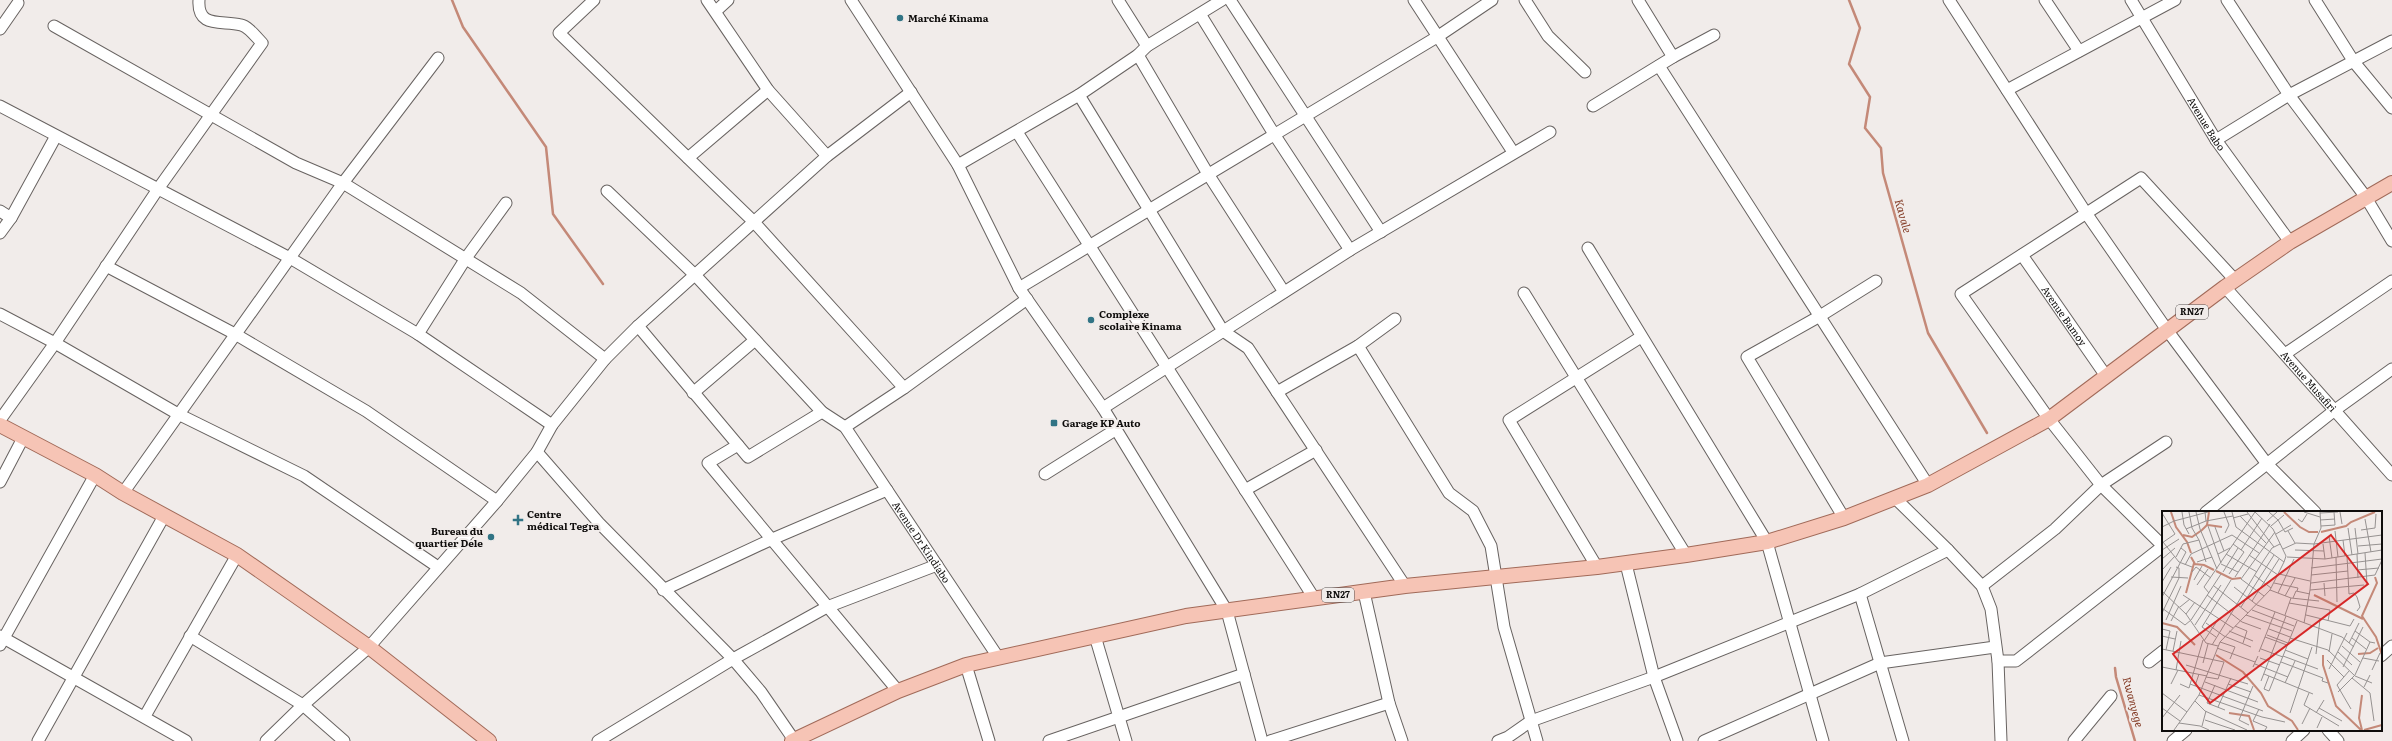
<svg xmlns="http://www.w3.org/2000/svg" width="2392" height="741" font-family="Literata,serif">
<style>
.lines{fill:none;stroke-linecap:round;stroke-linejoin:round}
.stream{stroke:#c48978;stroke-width:2.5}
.minor-casing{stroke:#686361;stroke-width:13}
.major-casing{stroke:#a16a59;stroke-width:16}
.minor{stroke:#fff;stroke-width:11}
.major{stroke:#f6c4b5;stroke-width:14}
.poi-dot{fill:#317485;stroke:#f1ecea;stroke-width:1.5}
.labels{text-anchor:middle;stroke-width:4;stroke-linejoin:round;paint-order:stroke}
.shield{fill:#f1ecea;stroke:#524f4e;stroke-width:1}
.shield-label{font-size:9px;font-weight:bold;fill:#0e0c0b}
.poi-label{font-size:10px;font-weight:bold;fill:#0e0c0b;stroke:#f1ecea;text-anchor:start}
.street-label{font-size:10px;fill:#0e0c0b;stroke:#f1ecea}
.water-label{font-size:11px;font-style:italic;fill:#833a24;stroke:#f1ecea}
.inset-river{fill:none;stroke:#c48978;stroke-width:2}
.inset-road{fill:none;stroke:#969291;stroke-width:1}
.view{fill:#d62828;fill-opacity:0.15;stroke:#d62828;stroke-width:2}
.inset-edge{fill:none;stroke:#0e0c0b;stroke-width:2}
</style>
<rect width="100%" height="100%" fill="#f1ecea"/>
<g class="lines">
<path class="stream" d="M452 0 463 27 546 147 553 214 603 284
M1849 0 1860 28 1849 64 1870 97 1865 128 1881 148 1883 173 1928 333 1987 433
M2115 668 2116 677 2135 741"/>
<g class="minor-casing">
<g id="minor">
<path d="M594 0 559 33 753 221 904 388"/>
<path d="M707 0 768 90 827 156"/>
<path d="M851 0 958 165 1019 288 1103 408 1227 611 1262 741"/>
<path d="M1118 0 1147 46"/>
<path d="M1230 0 1381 232"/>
<path d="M1414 0 1513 152"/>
<path d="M1525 0 1548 36 1585 72"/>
<path d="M1638 0 1673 57"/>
<path d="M1949 0 2086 213 2167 330 2267 464 2315 512"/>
<path d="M2045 0 2079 51"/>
<path id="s1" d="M2131 0 2216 140 2290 242"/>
<path d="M2227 0 2289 95 2365 196 2392 241"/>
<path d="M2315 0 2354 62 2392 108"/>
<path d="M716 11 728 0"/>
<path d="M1200 14 1274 134 1350 250"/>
<path d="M54 26 296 163 343 183 521 293 605 359"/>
<path d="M0 29 18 3"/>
<path d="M1138 55 1208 174 1284 292"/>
<path d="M1659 66 1928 485"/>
<path d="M2007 90 2175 0"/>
<path d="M1079 95 1223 331 1248 348 1405 586"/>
<path d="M0 106 290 258 418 334 552 425"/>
<path d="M1593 106 1673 57 1714 35"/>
<path d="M1017 132 1314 598"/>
<path d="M2216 140 2289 95 2392 41"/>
<path d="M688 158 768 90"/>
<path d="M958 165 1079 95 1138 55 1147 46 1222 0"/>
<path id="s2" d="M607 191 696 276 822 412 845 427 998 657"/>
<path d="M0 211 11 218"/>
<path d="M0 233 11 218 56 136"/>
<path d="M1588 248 1767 542 1823 741"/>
<path id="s3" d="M2022 255 2106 376"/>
<path d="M106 266 235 334 366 411 497 501"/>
<path id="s4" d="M2225 287 2392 475"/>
<path d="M1019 288 1437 37 1492 0"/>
<path d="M1524 293 1686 555"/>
<path d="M0 314 55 343 178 414 304 476 438 567"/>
<path d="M638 326 748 457 822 412"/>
<path d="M418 334 466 258 506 203"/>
<path d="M1358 346 1449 493 1473 511 1491 546 1504 627 1537 741"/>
<path d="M2285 354 2392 281"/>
<path d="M1277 392 1358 346 1395 319"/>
<path d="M693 393 755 340"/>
<path d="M1103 408 1350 250 1550 132"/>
<path d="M0 420 55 343 158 189 262 43C257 38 248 26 241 25 222 20 197 29 199 0"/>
<path d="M845 427 904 388 1027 299"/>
<path d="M738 445 708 463 898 691"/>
<path d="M537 452 599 523 733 659 761 692 794 740"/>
<path d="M1045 474 1115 430"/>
<path d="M0 482 23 438"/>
<path d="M1245 490 1316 450"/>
<path d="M123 493 343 183 438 58"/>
<path d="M1895 498 1948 550 1982 586 1991 609 1998 661 2001 741"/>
<path d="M2206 512 2335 410 2392 369"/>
<path d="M1844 518 1747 357 1820 316 1876 281"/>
<path d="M2163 546 2101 485 2049 419 1961 294 2141 178 2235 280"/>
<path d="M1626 564 1654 677 1677 741"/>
<path d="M1597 567 1509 420 1641 337"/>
<path d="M1982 586 2055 529 2101 485 2166 442"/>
<path d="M663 590 770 540 887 490"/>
<path d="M1364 592 1389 703 1402 741"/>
<path d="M1860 594 1903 741"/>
<path d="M0 636 186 741"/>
<path d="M190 636 303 705 344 741"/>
<path d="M1095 636 1126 741"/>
<path d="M0 645 95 475"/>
<path d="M2381 656 2392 646"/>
<path d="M1998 661H2016L2163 546"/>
<path d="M2149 662 2163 651"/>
<path d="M966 665 989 741"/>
<path d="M145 716 237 555"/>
<path d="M2328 730 2338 741"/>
<path d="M38 741 164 516"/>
<path d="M266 741 303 705 369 647 497 501 537 452 552 425 605 359 638 326 827 156 911 92"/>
<path d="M598 741 733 659 827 607 937 565"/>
<path d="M1049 741 1244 674"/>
<path d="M1270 741 1389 703"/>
<path d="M1498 741 1508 737 1531 721 1654 677 1860 594 1948 550"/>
<path d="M1704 741 1880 663 1995 647"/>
<path d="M2074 741 2111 696"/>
<path d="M2173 741 2186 730"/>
<path d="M2292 741 2304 730"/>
</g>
</g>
<g class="major-casing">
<path id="major" d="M0 425 95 475 123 493 237 555 369 647 489 741
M792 741 898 691 966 665 1186 616 1405 586 1597 567 1686 555 1767 542 1844 518 1928 485 2049 419 2225 287 2290 242 2392 183"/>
</g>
<use href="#minor" class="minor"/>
<use href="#major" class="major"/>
</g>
<g class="poi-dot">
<circle cx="900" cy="18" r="4"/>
<circle cx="1091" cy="320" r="4"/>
<rect x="1050" y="419" width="8" height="8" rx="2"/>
<path d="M516 514h4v4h4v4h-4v4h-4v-4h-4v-4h4z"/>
<circle cx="491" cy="537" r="4"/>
</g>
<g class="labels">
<g class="shield">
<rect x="2176" y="305" width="32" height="14" rx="3"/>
<rect x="1322" y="588" width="32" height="14" rx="3"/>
</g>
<g class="shield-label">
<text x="2192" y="315">RN27</text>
<text x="1338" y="598">RN27</text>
</g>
<g class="poi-label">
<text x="908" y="22">Marché Kinama</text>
<text x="1099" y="318">Complexe<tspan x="1099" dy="12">scolaire Kinama</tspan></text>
<text x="1062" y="427">Garage KP Auto</text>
<text x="527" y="518">Centre<tspan x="527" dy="12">médical Tegra</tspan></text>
<text x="483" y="535" text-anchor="end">Bureau du<tspan x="483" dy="12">quartier Dele</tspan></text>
</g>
<g class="street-label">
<text dy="4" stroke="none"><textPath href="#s1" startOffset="145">Avenue Babo</textPath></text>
<text dy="4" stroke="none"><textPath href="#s3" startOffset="74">Avenue Bamoy</textPath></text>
<text dy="4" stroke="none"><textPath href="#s4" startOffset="126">Avenue Musafiri</textPath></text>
<text dy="4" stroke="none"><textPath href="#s2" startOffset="474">Avenue Dr Kindiabo</textPath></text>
</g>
<g class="water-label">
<text transform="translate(1903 216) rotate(74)" y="4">Kavale</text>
<text transform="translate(2133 702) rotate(75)" y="4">Rwanyege</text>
</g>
</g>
<g transform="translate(2162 511)">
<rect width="220" height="220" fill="#f1ecea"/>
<path class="inset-river" d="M9 1 14 16 25 31 29 42M122 1 138 16 147 21H156M46 14 60 16M159 21 184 15 189 11 213 1M21 24 30 26 40 19 45 14 47 1M29 46 33 53 42 54 52 59M54 60 70 68 79 67M213 66 215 72 200 105 214 126 220 144M24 82 32 52M152 84 201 108M0 112 15 116 33 134M196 143 208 142 216 137M54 144 81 161 99 182 106 195 130 210 136 219M161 144V154L174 195 199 219M67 202 87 205 92 219M200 219 197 207 200 184M202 219 220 214"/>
<path class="inset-road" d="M20 1 22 14 27 23M27 1 30 17 37 29M34 1 38 18 55 58M62 1 67 14 63 22M70 1 74 16 122 51M85 1 112 36M107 1 116 9 123 21 131 17M142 1 158 6M178 1 180 13M0 2 13 23 0 32M158 2 176 1M78 5 104 32M71 7 86 3M136 8 140 11 145 3M203 8 209 41M158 9 173 8M44 10 71 5M105 10 115 1M46 15 59 52M109 15 122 4M159 15 173 14 172 1M0 16 12 10 46 1M53 16 62 40M186 17 190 44M193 17 196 43M24 18 44 10 43 1M199 19 213 17 214 3M126 20 133 32M173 20 176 46M114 23 129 14M167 25 170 47M181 29 183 45M1 31 17 51 30 56M161 33 163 48M196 35 220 33M121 38 134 32 152 33 220 24M0 39 17 28M79 39 100 7M133 39 162 40M203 42 205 73M56 43 68 37M64 43 95 61M195 43 196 67M87 44 116 64M185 45 187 83 192 82 195 86 198 96 195 100M14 46 21 33 37 29 44 51M125 46 163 48 220 39M174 46 175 91M0 48 13 37M35 51 50 46M59 53 76 61M23 54 29 43 70 24 97 42M149 57 220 48M0 59 13 45M195 59 217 57M30 61 34 56 49 67M61 61 76 37M67 63 82 41 71 33M117 63 148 70M92 64 109 77M149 64 186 60M9 66 26 67M73 66 108 13M32 69 40 55M0 71 9 56M112 72 136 77 135 80M149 72 213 64 220 49M162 72 163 85M35 74 46 58M52 75 86 102M72 76 95 94 180 126 192 136M108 79 129 87 157 90M148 79 202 74M0 80 24 103 44 132 56 135M47 82 42 76 93 1M116 82 132 48M21 84 71 117M45 84 80 111 99 118M102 85 79 68 113 21M123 85 133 67M0 86 24 41 19 37M131 87 134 80 148 83M90 90 117 48M127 92 168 99 166 110M18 96 28 88M79 96 112 44M0 97 23 114 29 109 59 63M90 99 132 115M0 102 17 67V57L14 56M24 103 33 91M84 104 130 120M123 104 129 87M144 104 188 115 192 108M4 109 19 75M9 110 17 95M44 112 62 125 89 136M142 112 148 79 152 33 159 17 158 1M33 114 59 74M73 115 85 120 81 132M0 118 8 120 4 139M107 118 128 126M67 120 91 130M193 120 208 131 213 132M105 124 126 132M0 125 13 128M54 126 40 116 69 69M103 126 125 134M128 127 166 139 193 165 210 172M190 127 204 138M42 130 57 107M58 131 73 136 68 148M187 132 197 112M50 134 100 52 110 37 118 33M180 135 198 151M55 137 93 151M0 138 62 151 56 168 44 166M99 138 121 146M123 139 146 148M11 140 15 120M97 141 113 101M167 141 170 123M176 141 190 154M154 143 158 108M121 145 156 158M98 147 118 154M201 147 217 150M165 149 182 166M119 151 161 167 160 170 166 172M41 152 46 133M93 153 126 166M24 154 86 173M0 156 45 165M91 156 96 145M181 156 201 116M167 158 185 122M14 159 19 130M210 159 218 142M187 160 175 174 189 198M102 163 151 183M107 165 102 178 107 180 135 110M190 167 208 182 212 210M99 170 124 105M43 171 96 191M123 172 133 150M9 173 16 159M18 173 27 177 41 129M28 173 101 200M66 173 89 181M53 174 45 192 63 199M33 175 37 163M202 176 208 164M176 181 193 164 208 131M0 182 25 201M147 182 142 194 177 215M37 184 100 206 123 211M33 190 43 200 85 219M56 196 69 167M0 197 18 210M157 197 180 210M97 198 91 210 105 216 103 219M128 202 150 136M154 202 162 189M0 207 18 184M43 209 73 219M17 212 38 215 47 219M140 213 148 197M87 214 77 209 91 175M40 215 44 200M155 217 160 206M12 219 37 184 58 131 108 79 122 51 124 45 111 18 93 1"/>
<path class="view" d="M169 24 206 73 48 192 11 143Z"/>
<rect width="220" height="220" class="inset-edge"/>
</g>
</svg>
